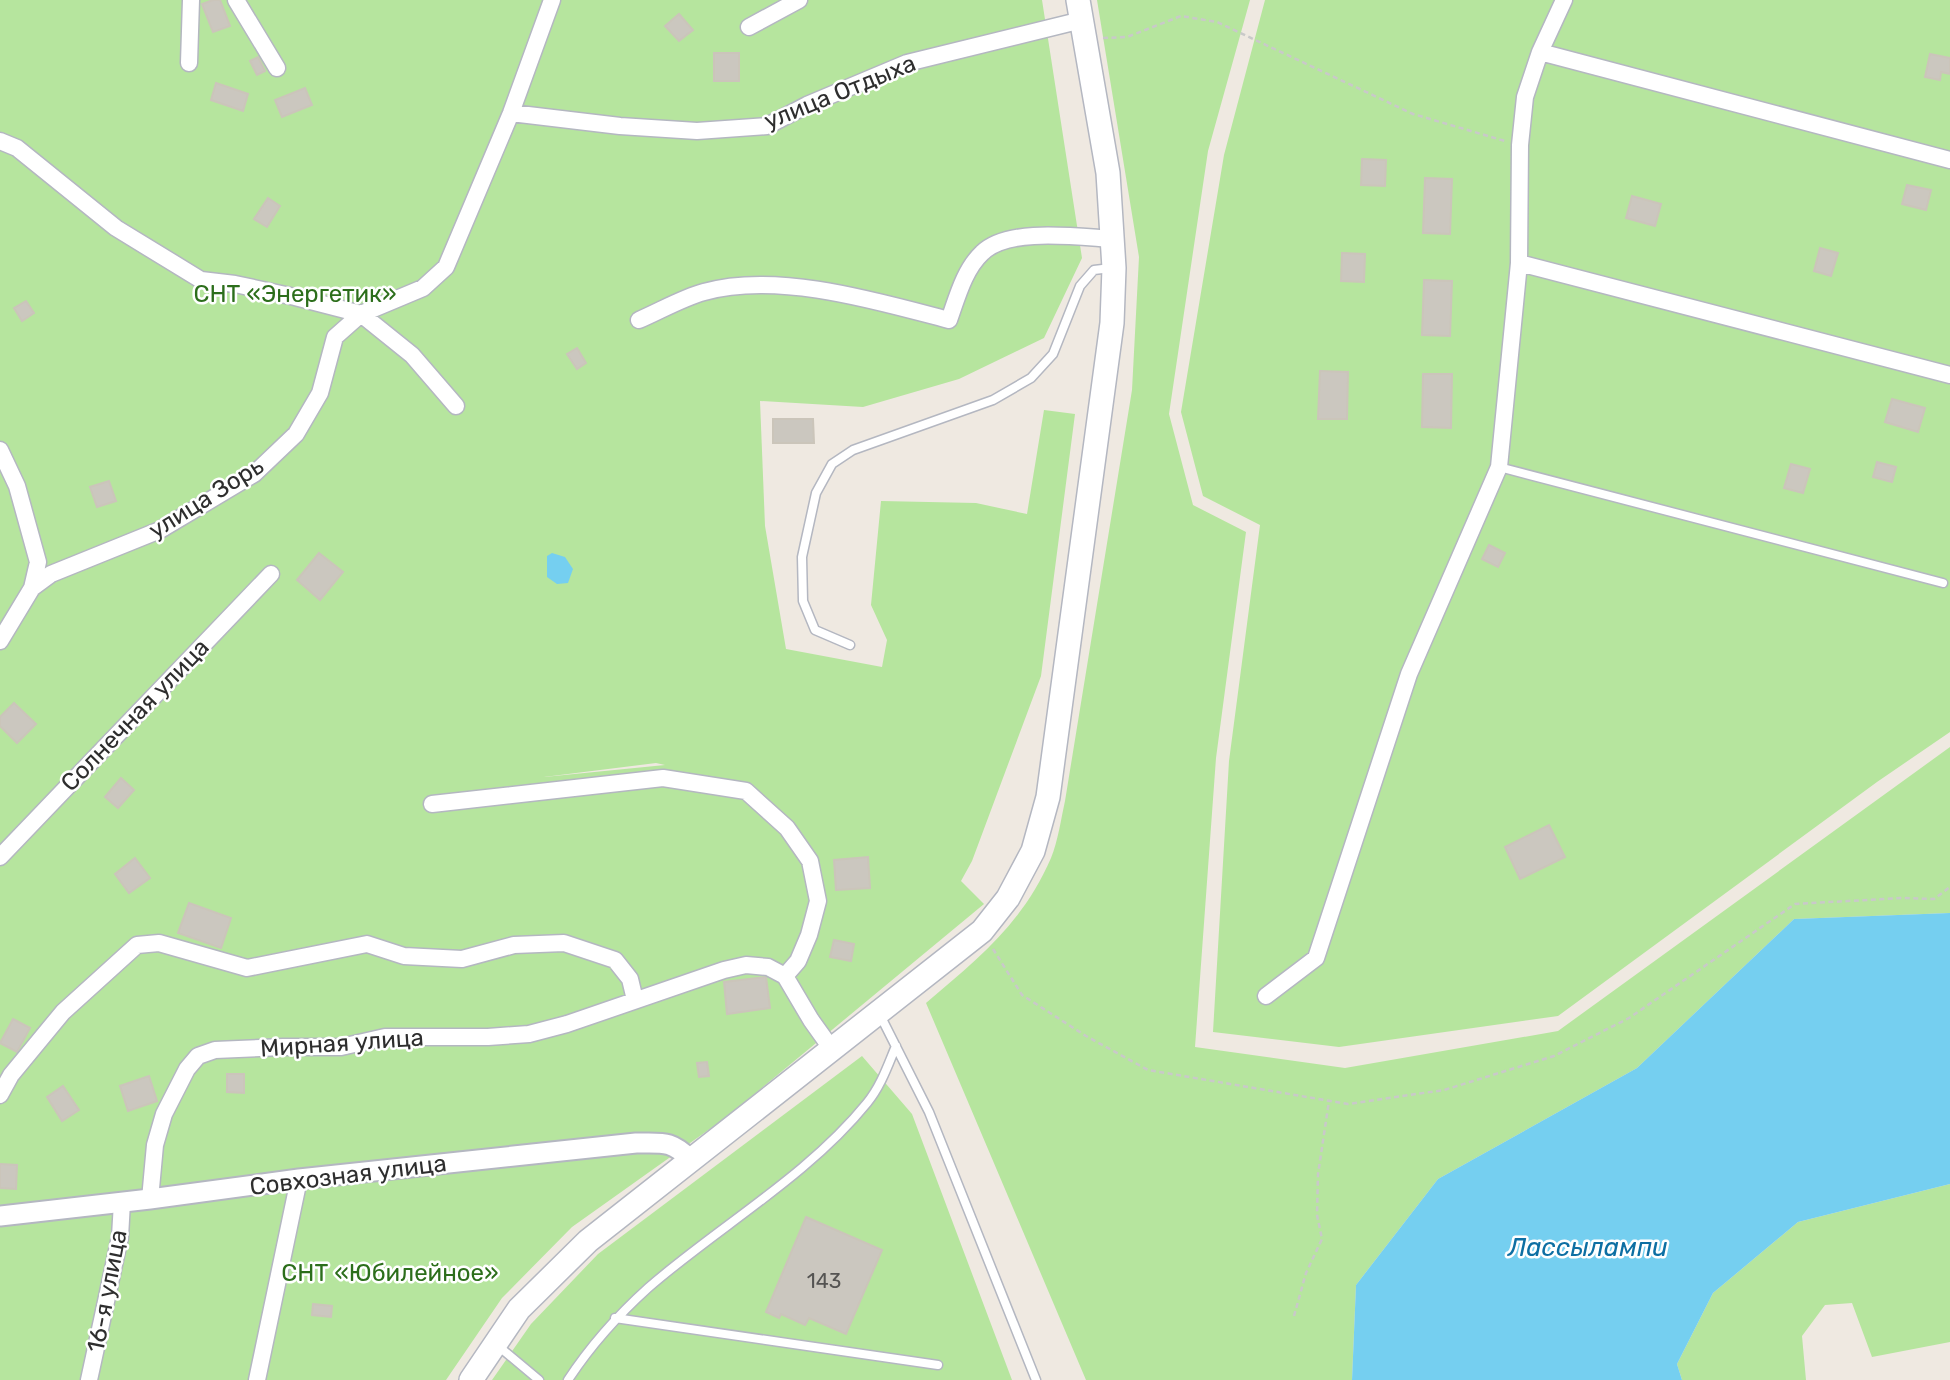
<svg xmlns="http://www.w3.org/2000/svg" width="1950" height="1380" font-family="Rubik,sans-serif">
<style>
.green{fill:#b6e59e;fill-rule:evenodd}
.water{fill:#75cff0}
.building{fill:#cbc7bf;stroke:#cbc5ba;stroke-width:2}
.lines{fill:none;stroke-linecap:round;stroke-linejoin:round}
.service-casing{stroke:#b4b7c1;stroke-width:11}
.minor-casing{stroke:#b4b7c1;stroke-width:19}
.tertiary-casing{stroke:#b4b7c1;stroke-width:23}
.secondary-casing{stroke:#b4b7c1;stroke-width:26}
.path{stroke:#c9c9c9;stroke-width:2.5;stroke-dasharray:5 3.5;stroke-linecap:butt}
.service{stroke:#fff;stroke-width:8}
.minor{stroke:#fff;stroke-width:16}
.tertiary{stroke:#fff;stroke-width:19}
.secondary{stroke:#fff;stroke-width:23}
.labels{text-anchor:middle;stroke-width:5;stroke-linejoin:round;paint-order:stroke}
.number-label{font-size:21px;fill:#555452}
.street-label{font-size:24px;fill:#2e2e2e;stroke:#fff}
.park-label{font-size:24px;fill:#2c6e1b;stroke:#fff}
.water-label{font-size:26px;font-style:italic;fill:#0d6fa3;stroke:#fff}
</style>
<rect width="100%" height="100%" fill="#efe9e1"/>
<path class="green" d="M0 0H1042L1082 258 1044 338 959 379 863 407 760 401 765 526 786 649 882 667 887 640 871 605 881 501 976 503 1027 514 1044 410 1075 414 1041 676 972 861 961 881 984 904 728 1116 572 1227 502 1298 446 1380H0ZM656 763 665 765 544 777Z
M1097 0H1250L1208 151 1169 414 1193 505 1246 532 1216 758 1195 1047 1345 1068 1558 1031 1950 747V913L1794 919 1637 1068 1438 1179 1356 1285 1352 1380H1086L926 1003C978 959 1023 923 1051 858 1058 841 1061 819 1065 801L1132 390 1139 257Z
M1265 0H1950V732L1877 782 1558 1016 1339 1047 1213 1032 1229 761 1260 525 1203 496 1181 412 1224 155Z
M862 1056 912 1114 1012 1380H492L531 1324 598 1254Z
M1950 1184V1342L1872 1357 1852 1303 1825 1305 1802 1336 1806 1380H1682L1677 1364 1713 1293 1798 1222Z"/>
<path class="water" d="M552 553 565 557 573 569 568 583 557 584 547 577V556Z
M1950 913V1184L1798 1222 1713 1293 1677 1364 1682 1380H1352L1356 1285 1438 1179 1637 1068 1794 919Z"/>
<path class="building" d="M213 0H220L230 26 213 32 202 4Z
M679 14 693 30 679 41 665 26Z
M714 53H739V81H714Z
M1930 54 1950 58V74L1941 72 1940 80 1925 77Z
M258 57 265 71 257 75 250 61Z
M216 83 248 94 243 111 211 100Z
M305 88 312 105 282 117 275 100Z
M1362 159 1386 160 1385 186 1361 185Z
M1425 178 1452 179 1450 234 1423 233Z
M1907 185 1931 190 1926 210 1902 204Z
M1632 196 1661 204 1655 226 1626 218Z
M268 198 280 206 267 227 254 219Z
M1820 248 1838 253 1831 276 1814 271Z
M1342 253 1365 254 1364 282 1341 281Z
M1424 280 1452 281 1450 336 1422 335Z
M26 301 34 313 22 321 14 308Z
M577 348 586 363 577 369 567 354Z
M1320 371 1348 372 1347 419H1318Z
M1423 374H1452L1451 428 1422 427Z
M1892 399 1925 408 1918 432 1885 422Z
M773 419H813L814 443H773Z
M1877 462 1896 467 1892 482 1873 477Z
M1791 464 1810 469 1803 493 1784 488Z
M109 481 116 501 97 507 90 487Z
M1489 545 1505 553 1498 567 1482 559Z
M319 553 343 572 320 600 297 580Z
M14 703 36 724 17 743 0 726V717Z
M121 778 134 790 118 808 105 797Z
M1549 825 1565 857 1520 879 1505 847Z
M868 857 870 888 836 890 834 860Z
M135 858 150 878 129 893 115 874Z
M189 903 231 918 221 948 178 933Z
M834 940 854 944 851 961 830 957Z
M766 977 770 1008 727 1014 724 982Z
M13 1019 30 1028 17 1052 0 1043Z
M707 1062 709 1076 699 1077 697 1063Z
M227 1074H244V1093L227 1092Z
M149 1076 157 1101 128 1111 120 1086Z
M63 1086 79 1110 62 1121 47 1097Z
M0 1164 17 1165 16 1189 0 1188Z
M806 1217 882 1250 846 1334 809 1318 805 1325 781 1314 779 1318 766 1312Z
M313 1304 332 1306 331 1317 312 1315Z"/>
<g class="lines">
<g class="service-casing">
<path id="service" d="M1499 467 1943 583
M850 645 815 630 803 601 802 557 816 493 832 464 853 450 993 400 1031 378 1053 354 1080 286 1094 270 1111 268
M880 1015 929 1112 1036 1380
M615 1318 938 1365
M497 1345 539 1380
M568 1380C591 1345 617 1316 648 1288 718 1227 808 1176 867 1103 881 1086 888 1065 896 1046"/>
</g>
<g class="minor-casing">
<path id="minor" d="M236 0 277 68
M749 27 799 0
M1540 52 1950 160
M189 63 191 0
M511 113 620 126 697 131 767 126 807 105 907 63 1082 20
M0 141 17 148 116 228 201 280 235 284 295 297 361 314 412 355 456 406
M1519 263 1950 375
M639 320C660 311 682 298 704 292 776 271 877 301 949 320 957 298 964 270 982 253 1008 227 1078 237 1113 239
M0 450 17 486 38 562 32 588
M0 641 32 588 51 574 160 530 254 474 296 434 320 393 335 337 361 314 423 288 446 267 511 113 552 0
M432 804 663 778 746 791 787 828 810 861 818 901 809 935 798 961 785 976
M0 857 271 574
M1266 996 1316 958 1409 674 1499 467 1519 263 1520 145 1525 97 1540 52 1564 0
M0 1095 11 1075 63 1012 137 945 159 943 247 968 367 944 404 956 462 959 514 945 564 943 615 960 630 979 635 1000
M150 1199 155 1145 164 1114 187 1069 198 1056 215 1050 283 1047H341L385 1037H488L529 1034 567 1024 724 970 746 965 768 967 785 976 811 1020 831 1048
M89 1380 120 1237 122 1202
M257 1380 299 1179"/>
</g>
<g class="tertiary-casing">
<path id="tertiary" d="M0 1216 150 1199 299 1179 636 1143C663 1143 671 1140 691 1160"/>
</g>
<g class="secondary-casing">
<path id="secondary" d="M471 1380 519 1309 588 1241 982 931 1008 898 1033 851 1048 797 1112 323 1114 268 1108 173 1078 0"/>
</g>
<path class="path" d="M1103 38 1127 37 1181 16 1217 22 1413 114 1505 141
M993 949 1022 995 1086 1036 1148 1070 1348 1104 1444 1090 1554 1056 1629 1018 1795 904 1901 898 1934 899 1950 887
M1294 1316 1306 1273 1322 1239 1317 1215 1318 1174 1329 1101"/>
<use href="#service" class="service"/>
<use href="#minor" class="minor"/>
<use href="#tertiary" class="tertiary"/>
<use href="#secondary" class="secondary"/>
</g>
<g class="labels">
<g class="number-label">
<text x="824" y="1288">143</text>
</g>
<g class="street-label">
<text transform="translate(840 92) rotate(-22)" y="8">улица Отдыха</text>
<text transform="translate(206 498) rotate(-32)" y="8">улица Зорь</text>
<text transform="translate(135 715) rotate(-46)" y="8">Солнечная улица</text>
<text transform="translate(342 1043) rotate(-4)" y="8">Мирная улица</text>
<text transform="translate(348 1175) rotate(-7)" y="8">Совхозная улица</text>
<text transform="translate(107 1291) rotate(-79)" y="8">16-я улица</text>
</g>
<g class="park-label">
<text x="295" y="302">СНТ «Энергетик»</text>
<text x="390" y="1281">СНТ «Юбилейное»</text>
</g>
<g class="water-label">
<text x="1588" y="1256">Лассылампи</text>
</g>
</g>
</svg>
